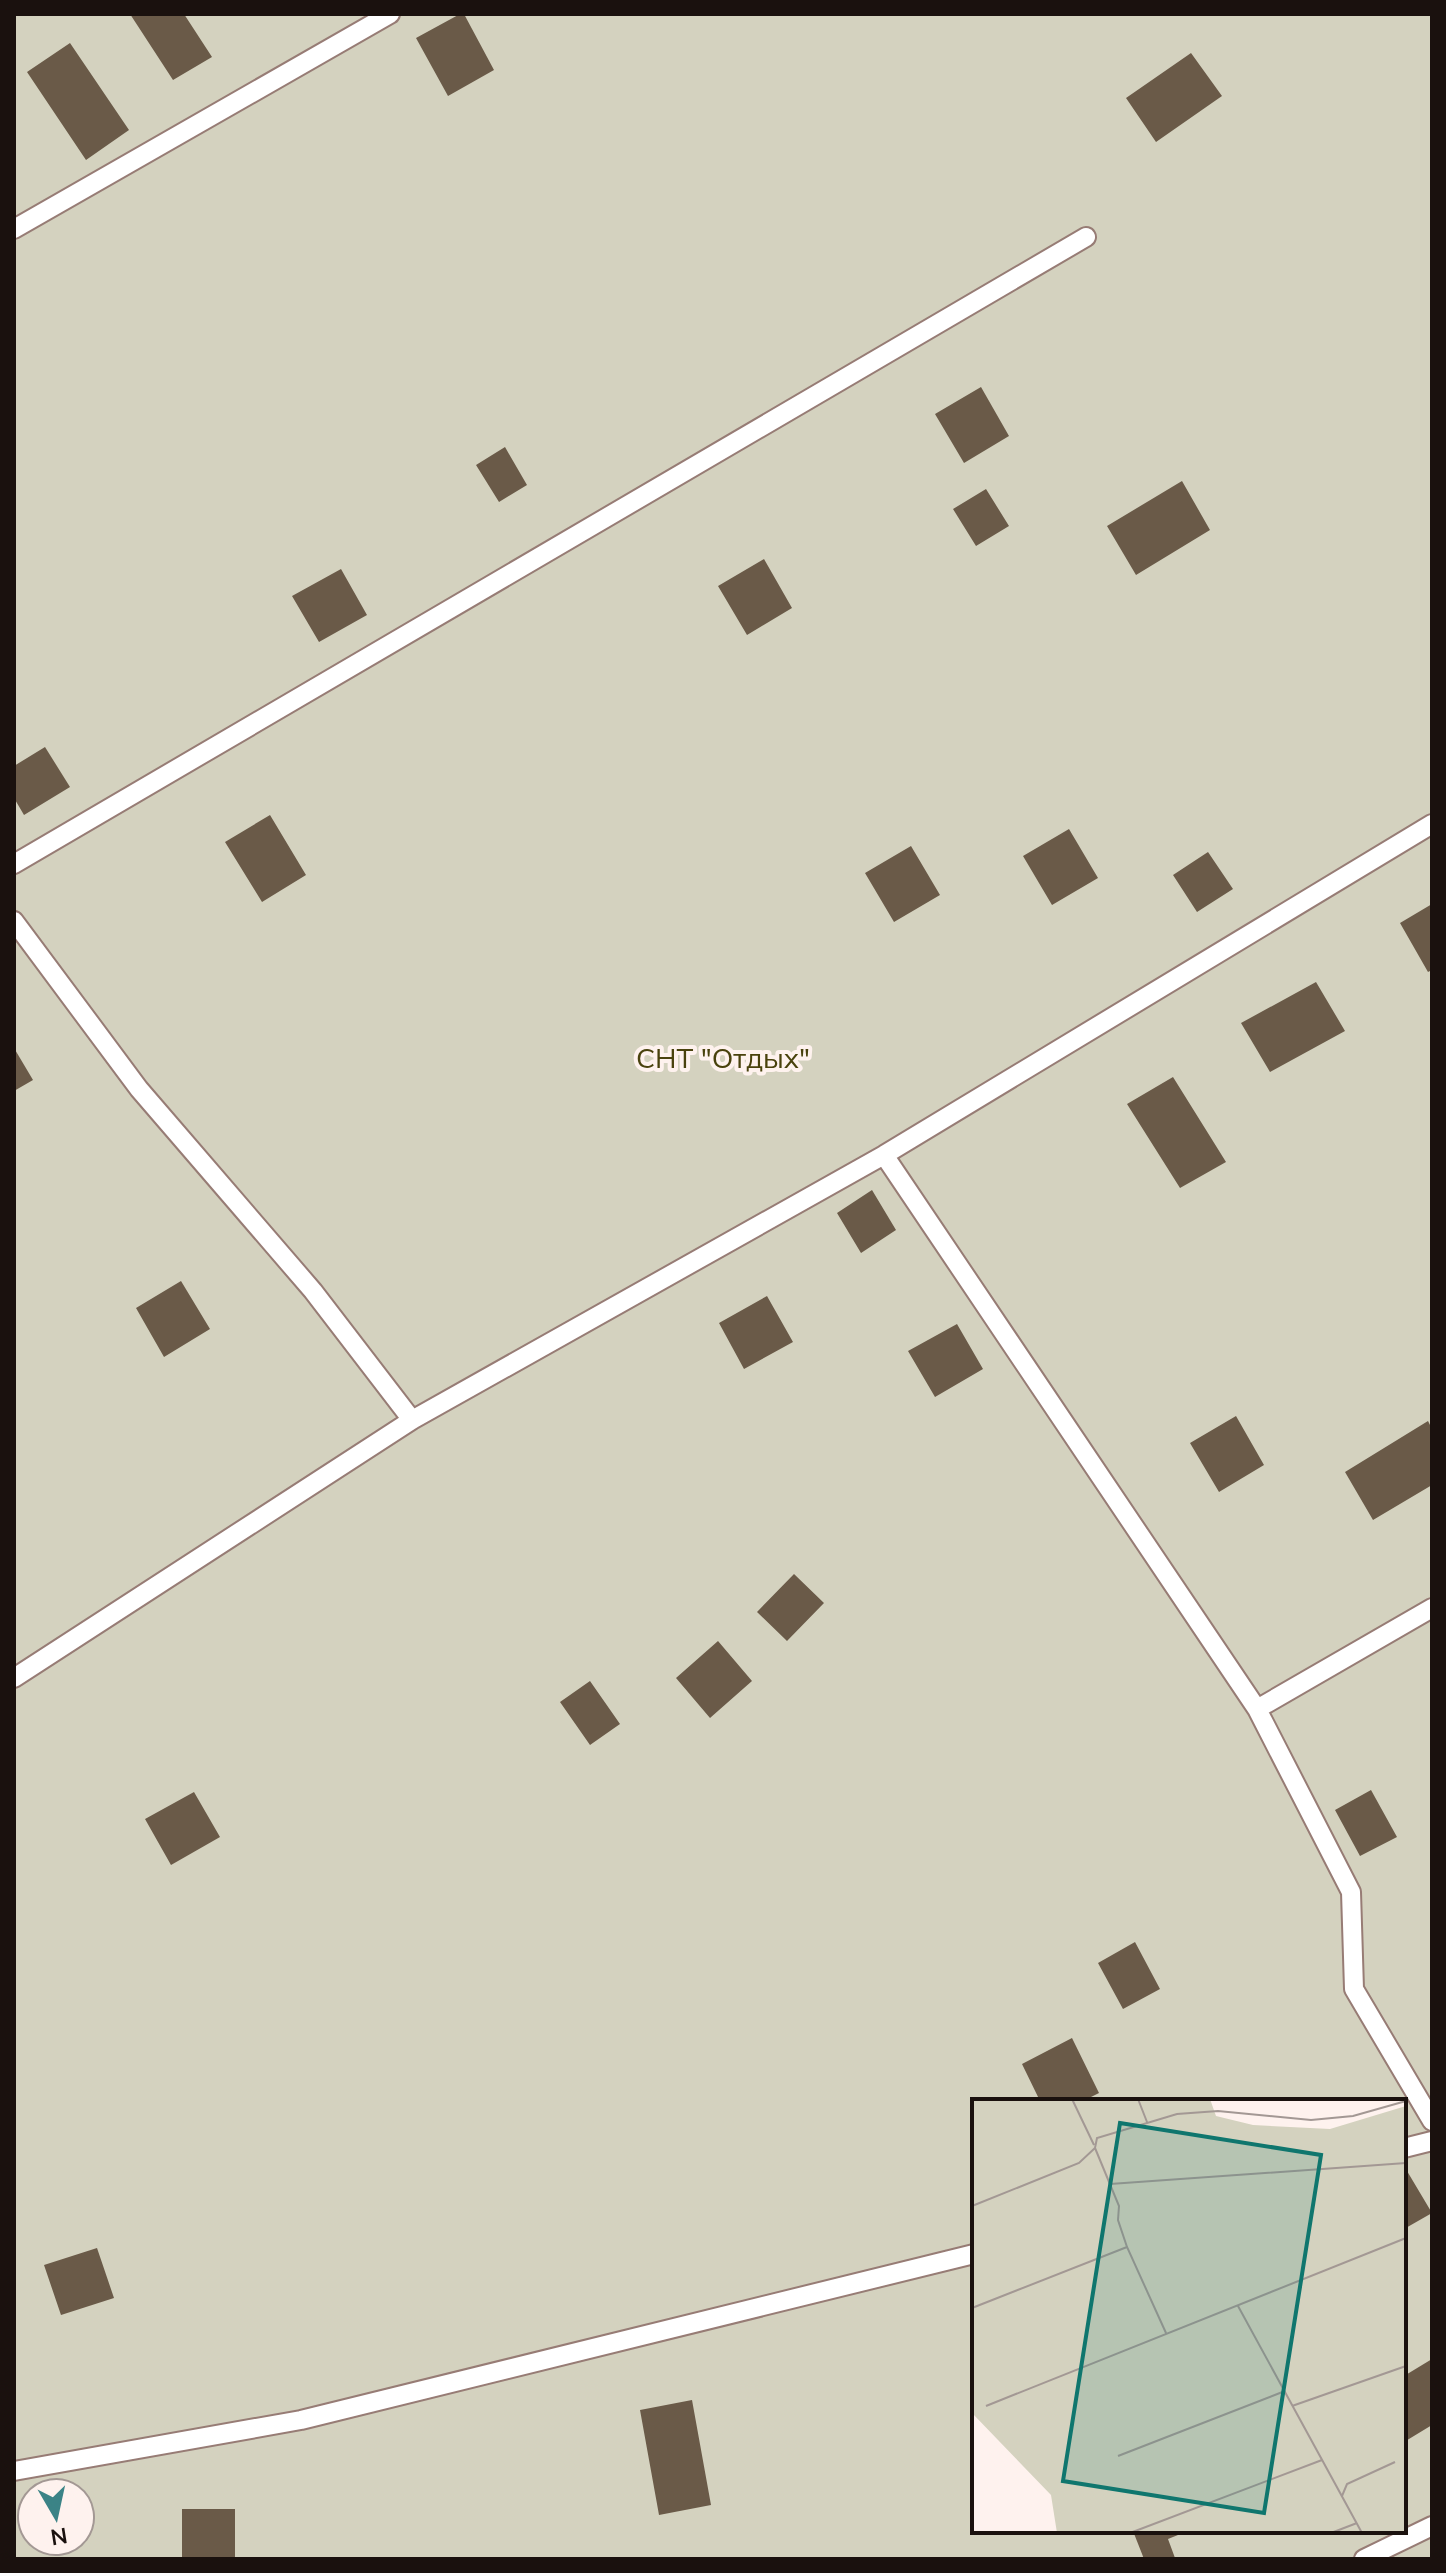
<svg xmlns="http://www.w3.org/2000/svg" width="1446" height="2573" font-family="Mulish,sans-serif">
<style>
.green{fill:#d4d2bf;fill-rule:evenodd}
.building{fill:#6a5a48}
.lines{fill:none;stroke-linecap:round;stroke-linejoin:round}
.lane-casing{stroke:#977c75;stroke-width:22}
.lane{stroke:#fff;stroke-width:18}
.labels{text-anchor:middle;stroke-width:8;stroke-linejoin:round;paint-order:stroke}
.park-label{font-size:28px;fill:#49420d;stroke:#fef2ee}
.inset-road{fill:none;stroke:#a39894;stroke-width:2}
.view{fill:#0f766e;fill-opacity:0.15;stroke:#0f766e;stroke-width:4}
.inset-edge{fill:none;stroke:#1a110e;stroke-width:4}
</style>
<rect width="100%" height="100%" fill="#fef2ee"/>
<path class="green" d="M14 14H1432V2559H14ZM974 2101H1404V2531H974ZM32 2493H80V2541H32Z"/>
<path class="building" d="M130 14H184L212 57 173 80Z
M460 14H464L494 70 448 96 416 38Z
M70 43 129 130 86 160 27 72Z
M1191 53 1222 96 1156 142 1126 98Z
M981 387 1009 436 964 463 935 414Z
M505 447 527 485 499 502 476 465Z
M1182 481 1210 530 1136 575 1107 526Z
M986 489 1009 526 976 546 953 509Z
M764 559 792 608 747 635 718 586Z
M341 569 367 615 319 642 292 596Z
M45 747 70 787 24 815 14 798V766Z
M270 815 306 875 262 902 225 842Z
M1069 829 1098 878 1052 905 1023 856Z
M911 846 940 895 894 922 865 873Z
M1208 852 1233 889 1197 912 1173 875Z
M1432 904V970L1428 972 1400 923Z
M1316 982 1345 1031 1270 1072 1241 1023Z
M14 1048 33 1080 14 1091Z
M1173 1077 1226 1162 1180 1188 1127 1104Z
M872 1190 896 1230 861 1253 837 1213Z
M181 1281 210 1329 164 1357 136 1308Z
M767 1296 793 1342 744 1369 719 1323Z
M957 1324 983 1369 935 1397 908 1351Z
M1236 1416 1264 1465 1219 1492 1190 1443Z
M1428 1421 1432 1429V1485L1373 1520 1345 1472Z
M794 1574 824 1603 787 1641 757 1612Z
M718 1641 752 1681 710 1718 676 1678Z
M590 1681 620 1724 590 1745 560 1702Z
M1371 1790 1397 1837 1360 1856 1335 1810Z
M194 1792 220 1837 171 1865 145 1819Z
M1135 1942 1160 1989 1123 2009 1098 1963Z
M1072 2038 1099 2093 1083 2101H1040L1022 2064Z
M1407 2171 1432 2213 1404 2229V2173Z
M97 2248 114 2298 61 2315 44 2265Z
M1432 2359V2425L1404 2442V2376Z
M692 2400 711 2505 659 2515 640 2410Z
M182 2509H235V2559H182Z
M1133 2531H1188L1168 2539 1175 2558 1144 2559Z"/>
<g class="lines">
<g class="lane-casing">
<path id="lane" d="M14 229 390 14
M14 864 1086 237
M14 921 139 1089 313 1291 412 1420
M884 1155 1257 1709 1351 1892 1354 1989 1432 2121
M14 1678 412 1420 884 1155 1432 824
M1257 1709 1432 1608
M1404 2148 1432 2141
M14 2471 301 2420 974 2254
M1364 2559 1432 2526"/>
</g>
<use href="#lane" class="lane"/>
</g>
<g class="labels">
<g class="park-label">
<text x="723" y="1068">СНТ "Отдых"</text>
</g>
</g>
<g transform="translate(972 2099)">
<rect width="434" height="434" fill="#fef2ee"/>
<path d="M0 0H238L244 17 281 26 358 30 434 7V434H85L79 396 0 314Z" fill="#d4d2bf"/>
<path class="inset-road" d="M100 0 122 46M166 0 175 23M123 49 147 107 146 121 155 148 194 234M138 85 434 64M0 107 107 64 123 49 125 39 205 15 246 12 339 21 381 17 434 2M266 207 390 434M0 209 155 148M14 307 434 139M320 307 434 267M146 357 313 292M370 397 375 385 423 363M158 434 350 361M359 434 385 424"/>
<path class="view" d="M148 24 349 56 292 414 91 382Z"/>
<rect width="434" height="434" class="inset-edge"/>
</g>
<rect width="1446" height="2573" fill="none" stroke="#1a110e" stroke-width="32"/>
<g transform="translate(56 2517) rotate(171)"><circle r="38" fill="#fef2ee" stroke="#a39894" stroke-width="2"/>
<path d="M0-6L14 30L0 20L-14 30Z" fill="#3b8386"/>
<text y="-12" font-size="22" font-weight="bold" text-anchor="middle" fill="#1a110e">N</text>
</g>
</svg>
